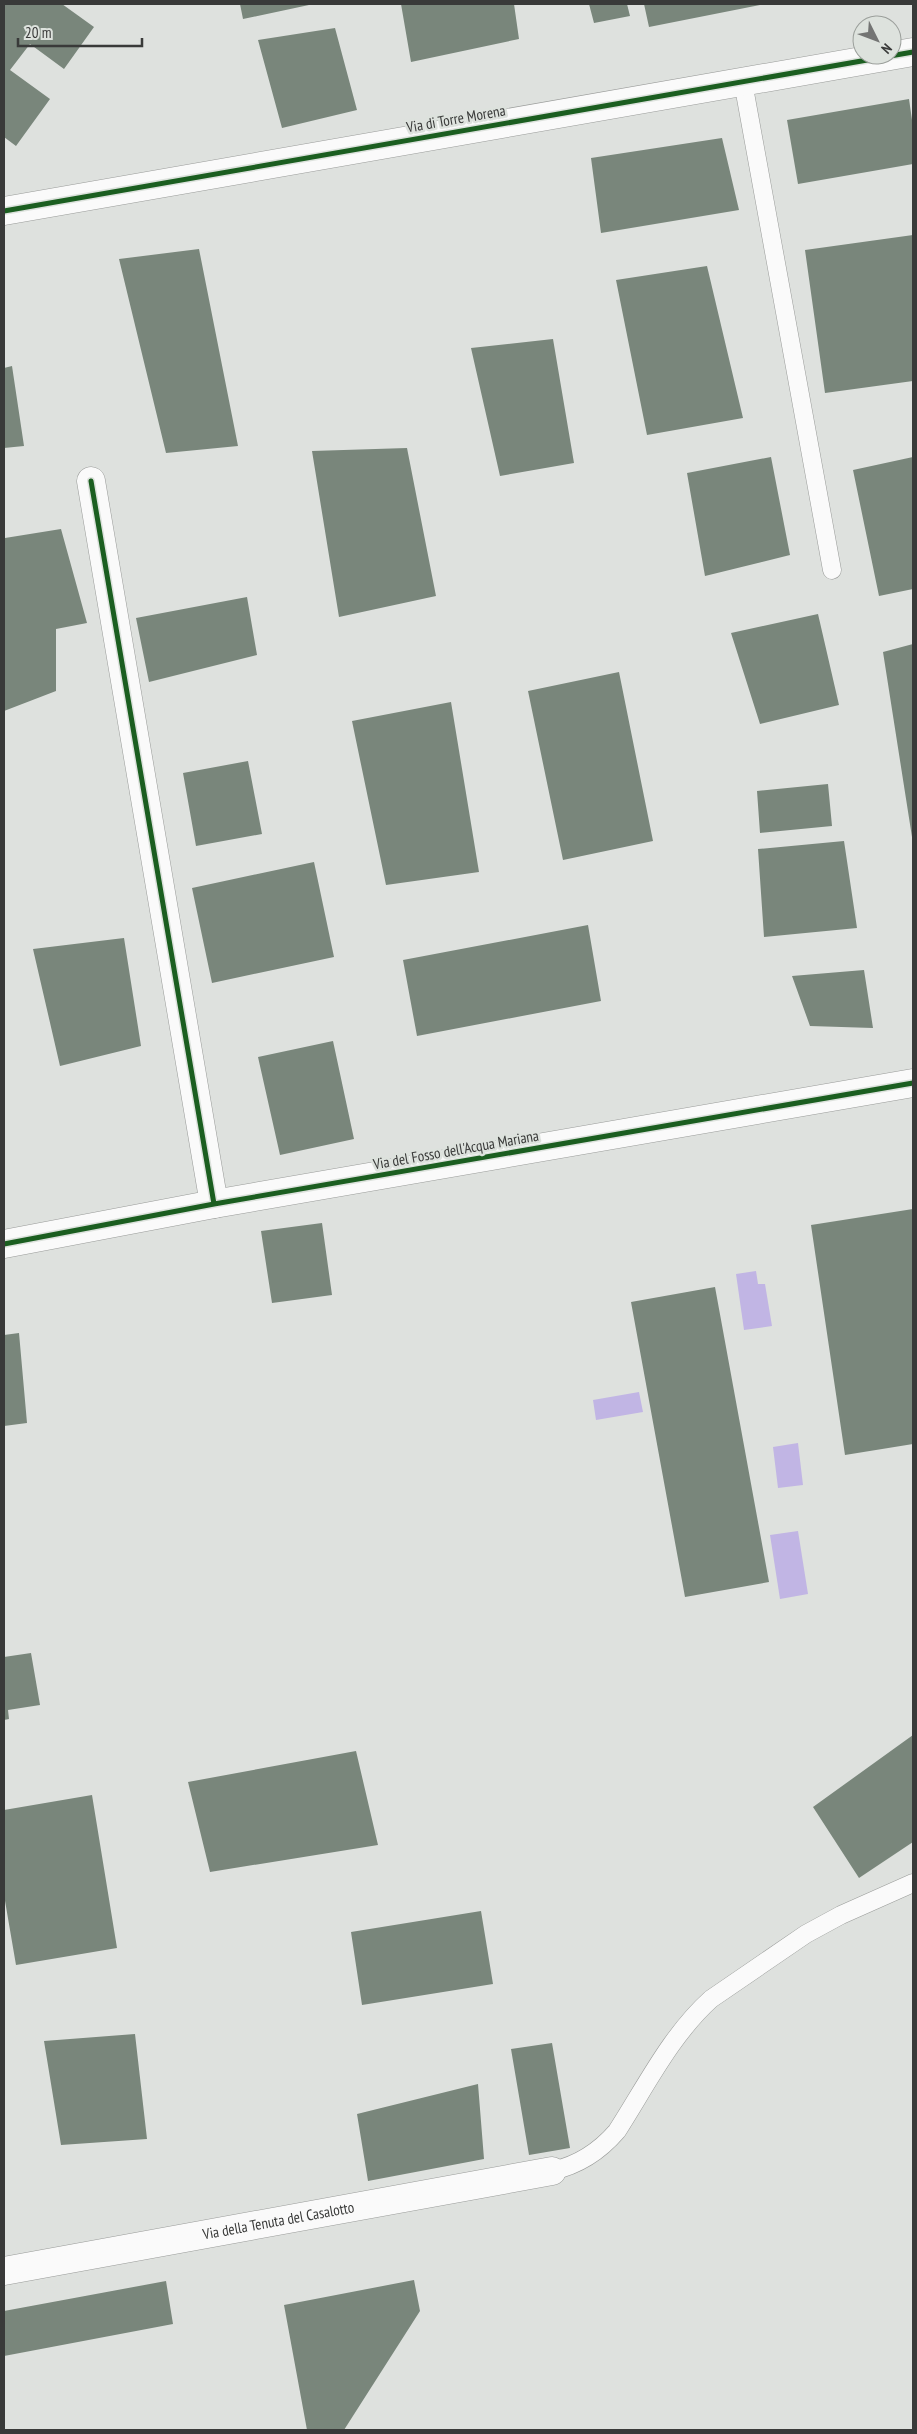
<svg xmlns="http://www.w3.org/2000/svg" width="917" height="2434" font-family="'PT Sans Narrow',sans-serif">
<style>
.water{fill:#c1b5e4}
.building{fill:#79867b}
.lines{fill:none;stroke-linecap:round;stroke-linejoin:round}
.lane-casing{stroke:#999b99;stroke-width:19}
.street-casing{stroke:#999b99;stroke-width:29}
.lane{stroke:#fafafa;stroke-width:18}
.street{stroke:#fafafa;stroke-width:28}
.cycleway-casing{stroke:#dde2dd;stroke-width:8}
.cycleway{stroke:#1b5e20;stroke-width:5}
.labels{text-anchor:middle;stroke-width:5;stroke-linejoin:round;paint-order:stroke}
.street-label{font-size:15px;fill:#393a39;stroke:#dde2dd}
</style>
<rect width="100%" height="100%" fill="#dee1de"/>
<path class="water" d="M756 1271 758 1284H765L772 1326 744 1330 736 1274Z
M639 1392 643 1412 596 1420 593 1400Z
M798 1443 803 1485 778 1488 773 1447Z
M798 1531 808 1594 780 1599 770 1535Z"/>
<path class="building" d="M4 4H62L94 27 64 69 30 44 10 70 50 99 16 146 4 137Z
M240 4H309V5L243 19Z
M401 4H514L519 39 411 62Z
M589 4H627L630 16 594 23Z
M644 4H760V5L649 27Z
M335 28 357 110 282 128 258 40Z
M909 99 913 127V164L798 184 787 120Z
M722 138 739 210 601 233 591 158Z
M913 235V381L825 393 805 250Z
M199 249 238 446 166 453 119 259Z
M707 266 743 418 647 435 616 280Z
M553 339 574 463 500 476 471 348Z
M12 366 24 446 4 448V368Z
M407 448 436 596 339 617 312 451Z
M771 457 790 555 705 576 687 473Z
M913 457V589L879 596 853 470Z
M61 529 87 623 56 629V691L4 711 5 538Z
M247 597 257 655 149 682 136 618Z
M818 614 839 705 760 724 731 633Z
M913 644V837H912L883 652Z
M619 672 653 841 563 860 528 691Z
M451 702 479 872 386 885 352 721Z
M248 761 262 834 196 846 183 773Z
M828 784 832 826 760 833 757 791Z
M844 841 857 928 764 937 758 849Z
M314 862 334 957 212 983 192 888Z
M588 925 601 1001 417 1036 403 960Z
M124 938 141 1046 60 1066 33 949Z
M864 970 873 1028 810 1026 792 976Z
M333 1041 354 1139 280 1155 258 1057Z
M913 1209V1444L845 1455 811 1225Z
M322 1223 332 1295 272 1303 261 1231Z
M715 1287 769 1582 685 1597 631 1302Z
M19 1333 27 1423 4 1426V1335Z
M31 1653 40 1705 8 1710 9 1719 4 1720V1657Z
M913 1735V1842L859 1878 813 1807Z
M356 1751 378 1845 210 1872 188 1782Z
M92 1795 117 1948 16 1965 4 1895V1810Z
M481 1911 493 1984 362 2005 351 1932Z
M135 2034 147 2139 61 2145 44 2041Z
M552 2043 570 2148 529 2155 511 2049Z
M478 2084 484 2159 368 2181 357 2114Z
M414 2280 420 2311 344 2430H307L284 2305Z
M166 2281 173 2324 4 2356V2311Z"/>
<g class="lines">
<g class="lane-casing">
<path id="lane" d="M743 82 832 570
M552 2171C579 2165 599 2152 617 2131 646 2086 671 2035 711 1999L806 1934 841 1915 913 1883"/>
</g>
<g class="street-casing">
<g id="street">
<path d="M4 211 913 52"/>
<path d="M91 481 214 1204"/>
<path d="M4 1244 214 1204 913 1083"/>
<path id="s1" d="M4 2271 552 2171"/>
</g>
</g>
<use href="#lane" class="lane"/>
<use href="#street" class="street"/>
<g class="cycleway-casing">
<path id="cycleway" d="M4 211 913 52
M91 481 214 1204
M4 1244 214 1204 913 1083"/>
</g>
<use href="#cycleway" class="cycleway"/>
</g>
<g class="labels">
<g class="street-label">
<text transform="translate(456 119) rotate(-10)" y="5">Via di Torre Morena</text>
<text transform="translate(456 1150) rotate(-10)" y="5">Via del Fosso dell'Acqua Mariana</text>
<text dy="5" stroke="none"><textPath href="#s1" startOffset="279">Via della Tenuta del Casalotto</textPath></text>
</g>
</g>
<rect width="917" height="2434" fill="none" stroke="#393a39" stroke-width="10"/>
<g transform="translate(877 40) rotate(132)"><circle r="24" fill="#dde2dd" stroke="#9b9f9b"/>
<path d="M0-4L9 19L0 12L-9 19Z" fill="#737473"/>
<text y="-8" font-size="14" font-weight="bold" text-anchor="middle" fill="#393a39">N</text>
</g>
<path d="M18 38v8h124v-8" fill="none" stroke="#393a39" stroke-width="2.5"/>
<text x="25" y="38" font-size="15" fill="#393a39" stroke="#dde2dd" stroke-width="4" paint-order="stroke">20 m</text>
</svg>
